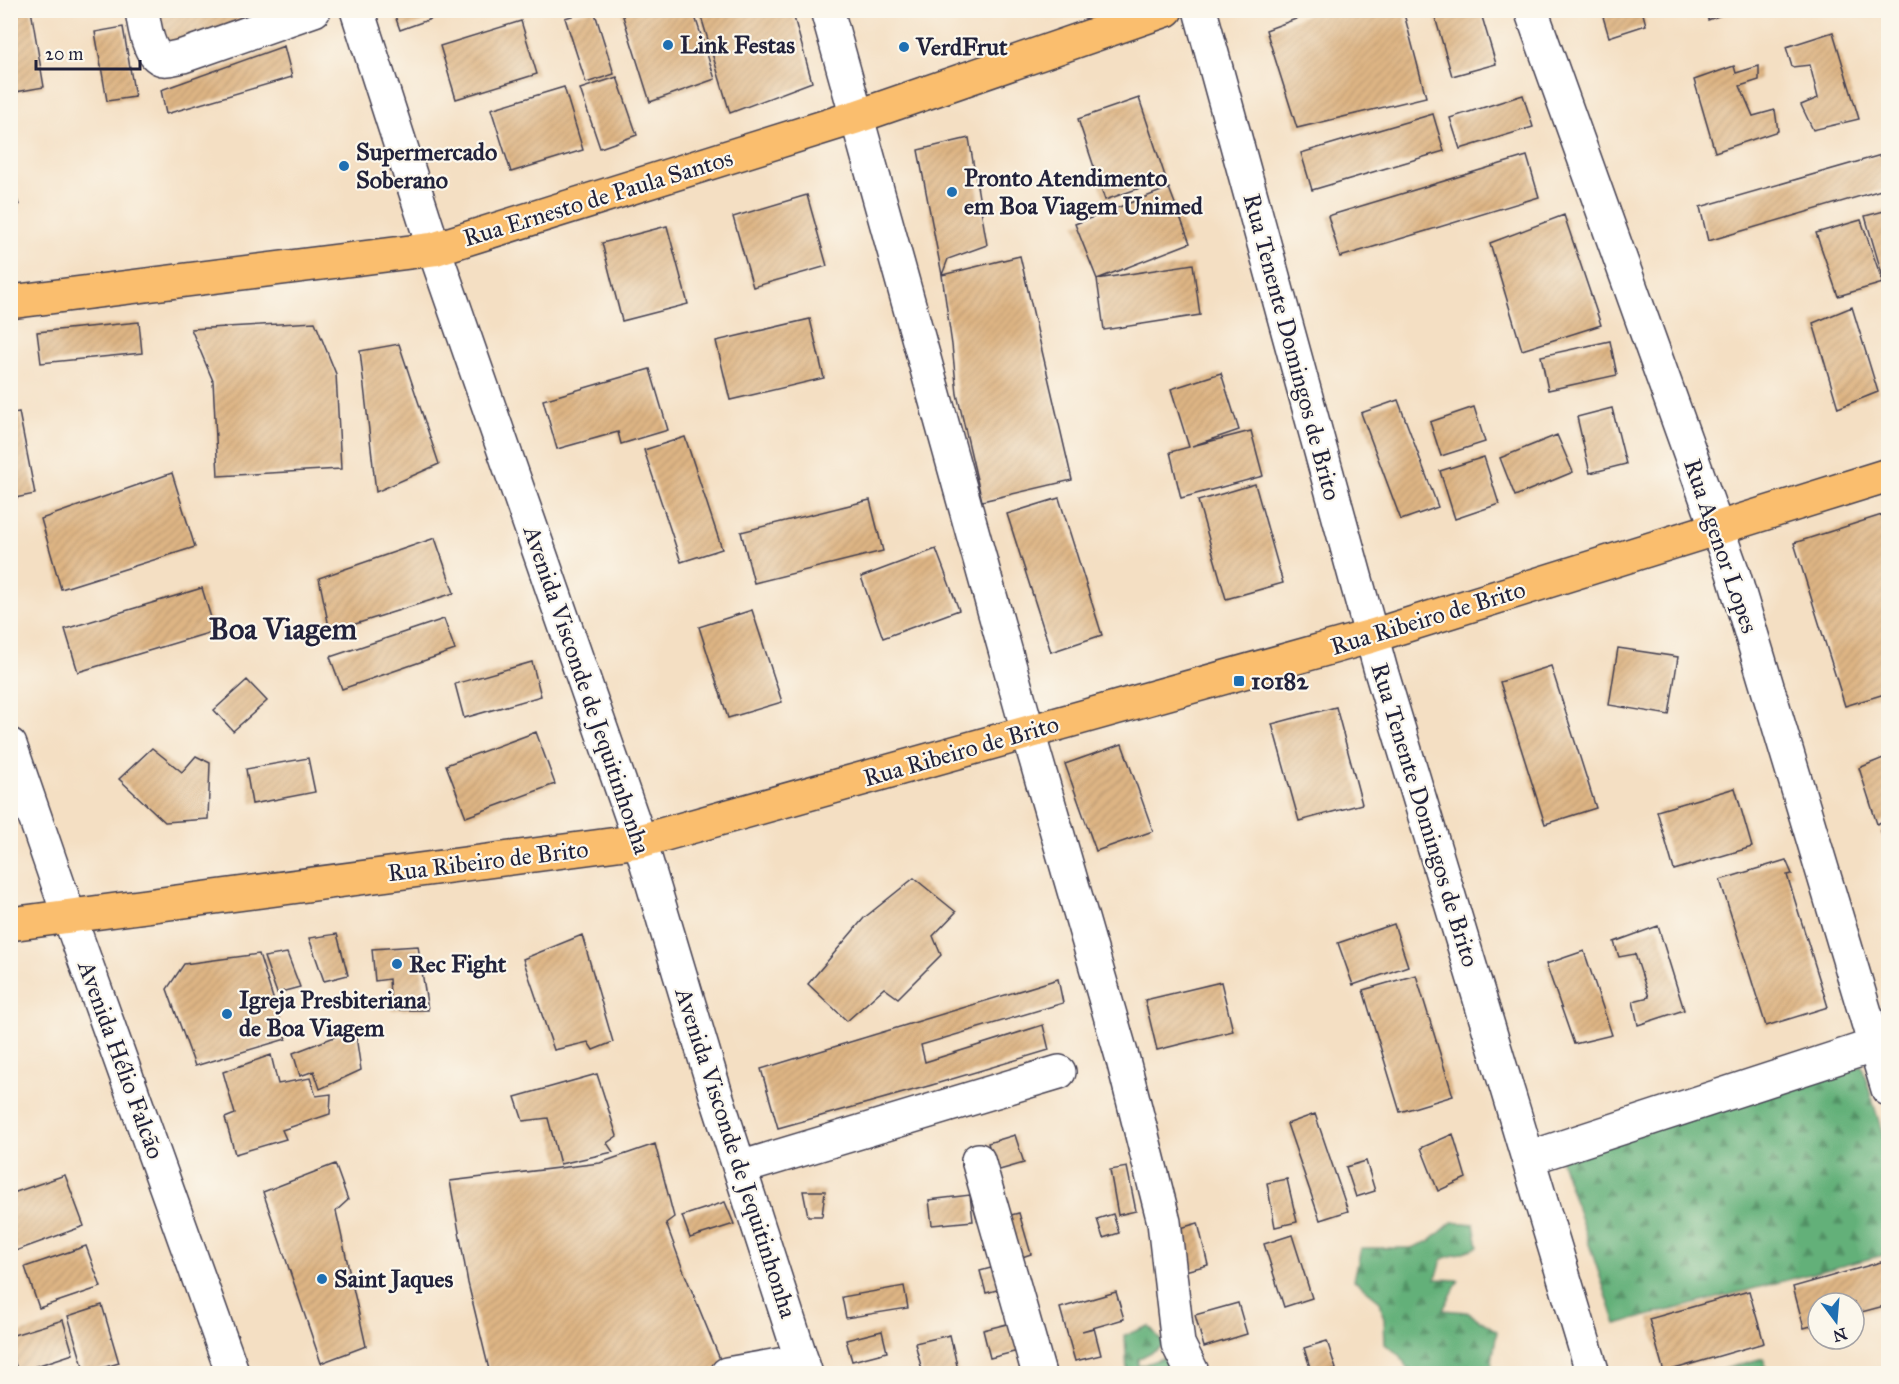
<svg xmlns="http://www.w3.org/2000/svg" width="1899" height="1384" font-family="'IM FELL Great Primer',serif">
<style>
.forest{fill:url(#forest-firs);stroke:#42695a;stroke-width:1.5}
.building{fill:url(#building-hatch)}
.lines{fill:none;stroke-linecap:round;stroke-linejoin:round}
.minor-casing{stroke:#423e4f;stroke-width:36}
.major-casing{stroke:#423e4f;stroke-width:36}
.minor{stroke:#fff;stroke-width:33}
.major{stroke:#fabe6e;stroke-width:33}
.poi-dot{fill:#1f6fb2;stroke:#fbf7ec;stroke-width:2}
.labels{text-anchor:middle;stroke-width:4.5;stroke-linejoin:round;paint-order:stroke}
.poi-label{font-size:24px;font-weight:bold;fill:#22223b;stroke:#fbf7ec;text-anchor:start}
.street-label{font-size:24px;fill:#22223b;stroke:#fbf7ec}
.district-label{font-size:30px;font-weight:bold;fill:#22223b;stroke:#fbf7ec}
</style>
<defs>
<pattern id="forest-firs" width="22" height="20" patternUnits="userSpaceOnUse" patternTransform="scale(1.5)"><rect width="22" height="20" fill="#63b079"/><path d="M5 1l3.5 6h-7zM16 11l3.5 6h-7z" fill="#518f64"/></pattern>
<pattern id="building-hatch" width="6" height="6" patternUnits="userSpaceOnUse" patternTransform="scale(1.5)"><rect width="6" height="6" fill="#deb584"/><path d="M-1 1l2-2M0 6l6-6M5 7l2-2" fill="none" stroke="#be9b73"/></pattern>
</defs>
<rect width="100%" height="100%" fill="#fbf7ec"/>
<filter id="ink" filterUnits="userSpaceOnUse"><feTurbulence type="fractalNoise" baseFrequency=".0167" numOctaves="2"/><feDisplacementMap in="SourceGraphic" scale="12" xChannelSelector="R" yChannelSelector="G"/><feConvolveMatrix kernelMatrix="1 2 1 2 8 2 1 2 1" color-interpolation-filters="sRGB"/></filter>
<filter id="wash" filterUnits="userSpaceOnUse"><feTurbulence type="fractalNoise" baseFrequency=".008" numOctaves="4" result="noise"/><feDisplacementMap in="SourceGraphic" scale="24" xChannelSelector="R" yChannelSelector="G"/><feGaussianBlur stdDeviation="1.35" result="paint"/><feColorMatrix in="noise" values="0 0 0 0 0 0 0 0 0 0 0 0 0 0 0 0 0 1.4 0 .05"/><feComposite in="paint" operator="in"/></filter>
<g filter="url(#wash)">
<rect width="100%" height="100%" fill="#f4dfc3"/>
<path class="forest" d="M1862 1066 1888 1151V1254L1616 1324 1560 1158Z
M1452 1222 1474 1224 1478 1247 1442 1259 1436 1279 1459 1280 1443 1310 1467 1312 1497 1331 1490 1373H1409L1401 1356 1385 1344 1384 1319 1380 1301 1354 1280 1361 1248H1411L1430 1241Z
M1149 1326 1165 1345 1138 1359V1367L1170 1355 1183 1373H1127L1125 1335Z
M1763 1358 1768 1373H1710Z"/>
<g id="blocks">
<path class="building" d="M21 10H31L44 87 10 93V12Z
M148 10H281L164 54Z
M393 10H453V11L400 30Z
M591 10H594L614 74 586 83 565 18Z
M621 10H693L715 79 650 102Z
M699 10H792L812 82 730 113Z
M1320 10H1403L1426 97 1297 128 1266 30Z
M1433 10H1480L1496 64 1452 76Z
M1601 10H1642L1646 25 1609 37Z
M1706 10H1732V11L1708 20Z
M521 21 537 74 456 99 440 46Z
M123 27 135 97 107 101 95 32Z
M1833 32 1859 119 1813 130 1801 105 1818 98 1810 65 1792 67 1786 47Z
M284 46 292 77 166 114 161 90Z
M1734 66 1736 73 1759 66V80L1740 86 1753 116 1775 110 1778 131 1715 152 1694 80Z
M617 77 637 135 600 148 580 89Z
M564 87 583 150 511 172 491 109Z
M1523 95 1533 127 1460 149 1450 118Z
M1139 98 1166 179 1105 200 1078 119Z
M1433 114 1444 151 1312 190 1301 153Z
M969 138 987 245 948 259 942 275 918 150Z
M1888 153V188L1708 241 1700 207Z
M1527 156 1539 197 1340 257 1328 216Z
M10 179 19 205 10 208Z
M1169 188 1190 243 1097 279 1075 224Z
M807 195 827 266 753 287 733 217Z
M1888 210V279L1884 281 1865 216Z
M1564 215 1601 325 1522 350 1490 243Z
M1861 220 1883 283 1838 296 1816 233Z
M667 226 688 304 622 321 602 243Z
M1020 256 1072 480 982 501 957 394 952 345 942 275Z
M1193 264 1200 315 1104 330 1097 279Z
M1852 307 1878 392 1838 408 1813 323Z
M810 319 824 378 730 400 716 341Z
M139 322 142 353 41 363 37 332Z
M315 322 336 374 341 469 218 476 213 381 191 329Z
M1610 341 1617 375 1548 390 1541 356Z
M399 344 439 464 376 492 360 351Z
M650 369 668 430 621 444 618 432 557 449 543 400Z
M1221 373 1239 430 1192 446 1251 431 1263 476 1181 498 1170 452 1189 447 1171 389Z
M1398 400 1438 507 1401 520 1361 413Z
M1474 407 1485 442 1441 456 1430 422Z
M1612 408 1626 464 1590 473 1577 417Z
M19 412 35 494 10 499V414Z
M1557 435 1573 472 1515 496 1500 458Z
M685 437 722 549 681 562 644 450Z
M1484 457 1499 504 1455 519 1440 471Z
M172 473 195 547 61 589 41 519Z
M1255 484 1283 583 1226 599 1198 501Z
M1059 498 1102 635 1051 652 1007 514Z
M870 500 883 551 754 583 741 532Z
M1888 513V693L1845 706 1794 543Z
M435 538 454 593 330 632 319 578Z
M936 549 959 610 883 638 861 577Z
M202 588 215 631 78 672 65 629Z
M752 610 782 702 728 718 699 627Z
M444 619 455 650 342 689 330 657Z
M1618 648 1678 657 1669 715 1609 705Z
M532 662 541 696 464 718 455 684Z
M1551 666 1596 808 1545 824 1500 682Z
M247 680 267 701 233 731 214 710Z
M1336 707 1362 804 1299 821 1272 724Z
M536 732 555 784 466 817 446 765Z
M1122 744 1153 831 1096 851 1065 764Z
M152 748 182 772 196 756 210 763 208 819 165 822 119 779Z
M1888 756V819L1877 824 1859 768Z
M308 758 315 792 252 804 246 769Z
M1735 788 1752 847 1674 870 1657 811Z
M1888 828V853L1881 831Z
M1786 860 1792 874 1787 875 1828 1007 1766 1026 1720 880Z
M914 878 956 912 933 936 941 955 898 998 884 988 847 1021 808 984 864 918Z
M1394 924 1408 966 1353 985 1338 943Z
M1658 926 1684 1010 1638 1025 1633 1001 1649 997 1635 954 1619 957 1614 942Z
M337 934 348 975 324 981 309 938Z
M582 935 613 1042 593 1050 588 1042 554 1050 523 959Z
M418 946 428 1010H391L389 979 375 981 372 949Z
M1584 951 1612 1035 1574 1044 1546 964Z
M287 953 300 987 277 993 264 957Z
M259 954 286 1039 195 1066 167 989 184 964Z
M1416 975 1453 1096 1400 1112 1363 990Z
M1058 979 1063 1003 921 1045 925 1062 1043 1025 1049 1050 932 1085 778 1128 761 1069Z
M1221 982 1233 1031 1157 1050 1145 1000Z
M355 1029 361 1070 320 1089 314 1071 300 1076 293 1053Z
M271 1055 278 1084 310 1078 316 1096 331 1094 330 1114 282 1130 286 1139 235 1154 225 1118 235 1114 223 1072Z
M597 1074 617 1136 607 1143 613 1152 560 1164 548 1118 523 1121 515 1097Z
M1315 1114 1348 1211 1320 1220 1287 1124Z
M1453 1134 1466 1178 1438 1191 1421 1148Z
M1015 1135 1024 1163 996 1171 988 1143Z
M655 1144 674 1217 666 1223 682 1267 724 1369 693 1374H490L468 1283 450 1181 600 1163Z
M1366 1161 1375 1191 1356 1197 1346 1167Z
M335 1164 348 1200 336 1211 366 1346 321 1363 263 1192Z
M1127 1167 1136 1211 1118 1215 1110 1170Z
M65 1175 84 1226 10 1253V1194Z
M1287 1179 1297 1222 1275 1227 1267 1183Z
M803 1191H825L822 1216H808Z
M970 1195 973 1221 932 1225 929 1200Z
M725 1202 734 1224 690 1238 682 1216Z
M1019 1213 1031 1254 1019 1258 1007 1216Z
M1113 1214 1119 1233 1103 1238 1097 1219Z
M1198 1223 1208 1265 1181 1272 1170 1231Z
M1292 1235 1312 1298 1284 1307 1264 1244Z
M86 1246 101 1287 39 1308 25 1267Z
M1888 1260V1305L1854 1314V1303H1818V1324L1804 1328 1793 1287Z
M998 1266 1004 1288 986 1293 980 1271Z
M904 1286 908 1308 846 1318 842 1297Z
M1749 1291 1764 1343 1664 1372 1649 1319Z
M1116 1292 1124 1319 1082 1331 1094 1328 1101 1355 1075 1361 1060 1308Z
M1238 1303 1247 1334 1204 1347 1195 1315Z
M102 1305 119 1363 85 1373 68 1316Z
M63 1320 73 1354 18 1372 10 1349V1336Z
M1019 1321 1026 1349 990 1358 983 1330Z
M882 1331 887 1352 852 1361 846 1340Z
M950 1335 959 1374H923L915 1343Z
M1327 1341 1336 1369 1322 1374H1312L1304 1348Z"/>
</g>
</g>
<g filter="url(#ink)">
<use href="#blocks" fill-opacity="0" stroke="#423e4f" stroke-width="1.5"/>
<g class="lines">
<g class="minor-casing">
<path id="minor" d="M142 10C144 24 148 56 163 59 170 60 177 57 183 56L314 10
M357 10 434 249 640 841 717 1098 806 1374
M827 10 1028 732 1123 1060 1164 1222 1178 1344 1193 1374
M1200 10 1381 671 1593 1374
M1531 10 1733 573 1888 1089
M10 745 69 916 233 1374
M1529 1158 1888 1041
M978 1160 1039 1374
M740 1168 1059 1072
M727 1374 802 1361"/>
</g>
<g class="major-casing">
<path id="major" d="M10 302 434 249 856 117 1166 10
M10 924 640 841 1372 636 1888 475"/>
</g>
<use href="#minor" class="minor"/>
<use href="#major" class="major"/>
</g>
</g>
<g class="poi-dot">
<circle cx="668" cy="45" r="6"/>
<circle cx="904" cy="47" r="6"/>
<circle cx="344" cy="166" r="6"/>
<circle cx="952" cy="192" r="6"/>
<rect x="1233" y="675" width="12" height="12" rx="3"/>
<circle cx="397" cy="964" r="6"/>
<circle cx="227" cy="1014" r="6"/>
<circle cx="322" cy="1279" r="6"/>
</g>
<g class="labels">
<g class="poi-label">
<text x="680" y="53">Link Festas</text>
<text x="916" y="55">VerdFrut</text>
<text x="356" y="160">Supermercado<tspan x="356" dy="28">Soberano</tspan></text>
<text x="964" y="186">Pronto Atendimento<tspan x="964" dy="28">em Boa Viagem Unimed</tspan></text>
<text x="1251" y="689">10182</text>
<text x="409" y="972">Rec Fight</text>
<text x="239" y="1008">Igreja Presbiteriana<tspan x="239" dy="28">de Boa Viagem</tspan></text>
<text x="334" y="1287">Saint Jaques</text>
</g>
<g class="street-label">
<text transform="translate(598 198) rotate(-17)" y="8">Rua Ernesto de Paula Santos</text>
<text transform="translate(1292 347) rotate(75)" y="8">Rua Tenente Domingos de Brito</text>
<text transform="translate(1721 546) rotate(71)" y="8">Rua Agenor Lopes</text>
<text transform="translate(1428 618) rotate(-17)" y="8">Rua Ribeiro de Brito</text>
<text transform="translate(587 690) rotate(71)" y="8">Avenida Visconde de Jequitinhonha</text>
<text transform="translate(961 751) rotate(-16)" y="8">Rua Ribeiro de Brito</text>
<text transform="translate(1425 815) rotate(73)" y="8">Rua Tenente Domingos de Brito</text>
<text transform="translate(488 861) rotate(-7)" y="8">Rua Ribeiro de Brito</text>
<text transform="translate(121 1060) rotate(70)" y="8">Avenida Hélio Falcão</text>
<text transform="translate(736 1153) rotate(72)" y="8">Avenida Visconde de Jequitinhonha</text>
</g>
<g class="district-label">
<text x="283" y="639">Boa Viagem</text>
</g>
</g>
<rect width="1899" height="1384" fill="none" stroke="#fbf7ec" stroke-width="36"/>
<g transform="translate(1836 1321) rotate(164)"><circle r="28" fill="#fbf7ec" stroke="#a4a2a5" stroke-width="1.5"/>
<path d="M0-4.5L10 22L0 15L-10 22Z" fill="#1f6fb2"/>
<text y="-9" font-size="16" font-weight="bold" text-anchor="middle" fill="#22223b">N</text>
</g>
<path d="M36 60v9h104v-9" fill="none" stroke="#22223b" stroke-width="3"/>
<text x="45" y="60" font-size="18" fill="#22223b" stroke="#fbf7ec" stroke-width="4.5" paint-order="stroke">20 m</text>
</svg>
